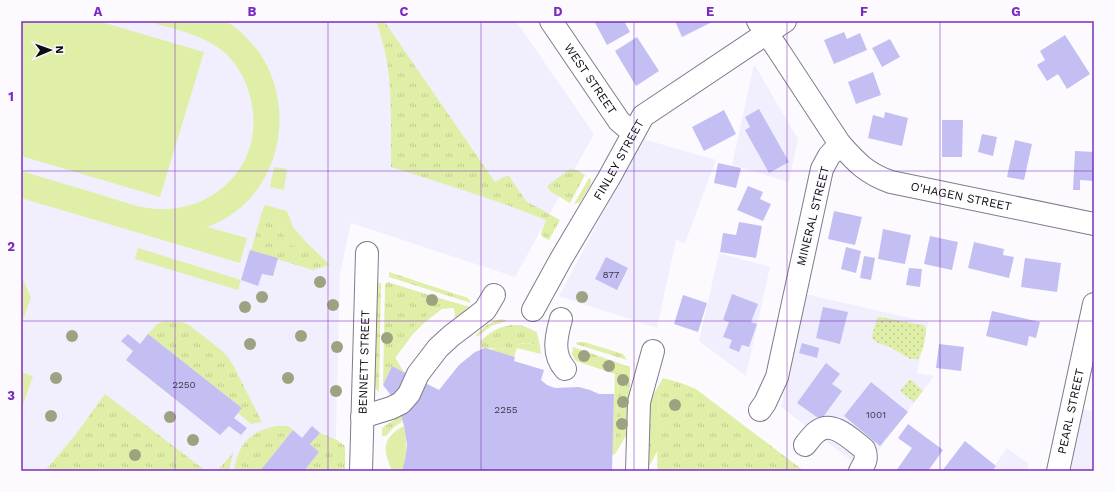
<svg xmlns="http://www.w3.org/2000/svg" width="1115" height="492" font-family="'Work Sans',sans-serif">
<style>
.education{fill:#f1effd}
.grass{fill:url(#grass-tufts)}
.park{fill:url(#park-dots)}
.garden{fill:#dfefa7}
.building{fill:#c3bff2}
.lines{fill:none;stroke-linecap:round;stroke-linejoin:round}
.minor-casing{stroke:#807a8e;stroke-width:24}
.minor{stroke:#fff;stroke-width:22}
.tree{fill:#9da380}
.grid{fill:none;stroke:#7b2cbf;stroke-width:1;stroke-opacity:0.55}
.labels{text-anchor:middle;stroke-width:3;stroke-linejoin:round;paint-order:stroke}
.number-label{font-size:10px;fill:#3b394b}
.street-label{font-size:12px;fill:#0e0c13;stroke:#fcfaff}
.neatline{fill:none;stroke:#7b2cbf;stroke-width:1.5}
.grid-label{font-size:13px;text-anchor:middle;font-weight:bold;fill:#7b2cbf}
</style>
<defs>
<pattern id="grass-tufts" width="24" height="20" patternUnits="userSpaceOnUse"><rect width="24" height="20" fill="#dfefa7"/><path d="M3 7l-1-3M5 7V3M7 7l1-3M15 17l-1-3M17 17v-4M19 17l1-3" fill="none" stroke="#becc8f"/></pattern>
<pattern id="park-dots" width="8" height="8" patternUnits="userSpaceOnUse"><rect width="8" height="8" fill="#dfefa7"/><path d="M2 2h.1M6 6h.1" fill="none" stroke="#becc8f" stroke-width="1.8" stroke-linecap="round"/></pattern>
</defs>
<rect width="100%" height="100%" fill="#fcfaff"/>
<path class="education" d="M21 21H516L594 134 515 277 351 223 340 274 335 471H21Z
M754 64 798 139 789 182 732 165Z
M643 139 716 160 685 243 676 240 657 328 559 296Z
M719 253 770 267 746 376 699 341Z
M805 294 928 322 917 373 934 376 864 470 781 407Z
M1083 409 1094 412V471H1070Z
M1007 448 1029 464 1027 471H991Z"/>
<path class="grass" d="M376 21H384L495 182 506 176H509L526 201 560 220 549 240 543 237 541 233 546 220C495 199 443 184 391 167 390 114 395 72 376 21Z
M570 169 577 170 585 175 570 203 550 191 547 186Z
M589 178 591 179V184L580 202 574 204Z
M262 211 272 214 278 227 291 246H300L306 242 330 265 313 270 251 251Z
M389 272 468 298 471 303 389 277Z
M387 282 446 300C440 309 427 314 419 322 409 331 400 343 393 354L404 372 392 366 383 385 385 285Z
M377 283H381L379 392 374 387Z
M502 319 507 321 491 326 477 337 476 335C484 327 490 321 502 319Z
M165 321 182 322 189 325 221 350 228 357 234 367 262 422 251 424 238 413 242 408 148 334 157 324Z
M512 325H521L537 332 540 346C528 343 521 340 513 350L498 348 483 349 480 342C490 332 498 327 512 325Z
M577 342H584L623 354 627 360 576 344Z
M573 347 630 367 629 431 615 454 618 375 576 361 572 355Z
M663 378 681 383 696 389 804 471H657L659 385Z
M105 394 206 471H45L76 434Z
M651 399V463L646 470 649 403Z
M401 415 403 421 394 427 386 436H382V428Z
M276 426H288L293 430 260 471H234C238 444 249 432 276 426Z
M320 433 337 440 345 446V471H304L319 452 310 444Z
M233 453 229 471H217Z"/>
<path class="park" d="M880 317 917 324 923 325 926 328C926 339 923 350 918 359H910L890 347 876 342 872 338 873 332 877 319Z
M910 379 923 391 914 402 900 391Z"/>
<path class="garden" d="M21 21H98L204 52 160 197 21 156Z
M146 21C167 21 187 21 207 21 213 21 221 20 225 21 237 26 251 42 259 52 300 112 278 202 207 227L247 238 240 263 21 198V171C49 179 77 188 105 196 124 202 144 210 164 209 225 208 268 153 249 93 245 78 236 63 224 52 203 34 172 29 146 21Z
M274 167 287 169 284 190 270 187Z
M265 205 287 211 293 227 306 242 298 247 291 246 278 227 272 215 262 211Z
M138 248 241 280 238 290 135 259Z
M21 280 24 281 31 298 21 325Z
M446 300 470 307 469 312 458 319 455 317 454 308 442 309 425 322 413 334 395 358 393 354C400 343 409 331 419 322 427 314 440 309 446 300Z
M527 343 540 346 541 354 517 348 514 357 489 350 498 348 513 350C516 344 521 344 527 343Z
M21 372 33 376 21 411Z
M615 374 618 375 615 454 612 455Z
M659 385 658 450 651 463V399Z
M404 426C407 442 407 455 403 471H392C383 450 381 438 404 426Z"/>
<path class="building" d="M594 21H624L630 32 607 45Z
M675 21H711L712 22 682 37Z
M844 32 847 39 860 33 867 50 834 64 824 40Z
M1065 35 1090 74 1067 89 1058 74 1047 81 1037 65 1045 60 1040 51Z
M637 37 659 71 636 86 615 51Z
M890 39 900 57 882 67 872 48Z
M873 72 881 95 856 104 848 82Z
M759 109 789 162 769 173 745 130 750 127 745 117Z
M724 110 736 134 704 151 692 127Z
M885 112 908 118 902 146 868 138 873 115 884 118Z
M942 120H963L962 157H942Z
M982 134 997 137 993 156 978 152Z
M1015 140 1032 144 1024 180 1007 177Z
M1075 151 1094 152V181L1080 180V190H1073Z
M718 163 741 168 736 188 714 183Z
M748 186 763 192 760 199 771 204 763 221 737 210Z
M834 211 862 217 855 245 828 239Z
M739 222 762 226 756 258 720 252 723 233 736 235Z
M883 229 911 235 905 264 878 259Z
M930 236 958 242 952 270 924 264Z
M974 242 1004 249 1003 255 1014 257 1009 278 968 268Z
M846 247 861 251 856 273 841 269Z
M250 250 278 258 273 276 262 274 258 286 241 280Z
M864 256 875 258 871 280 860 278Z
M606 257 628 268 617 290 595 279Z
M1025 258 1061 263 1057 292 1021 287Z
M909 268 922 269 920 287 906 285Z
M732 294 758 304 751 322 757 324 749 347 742 345 739 352 729 348 732 340 723 337 729 322 723 320Z
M683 295 707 303 698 332 674 324Z
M823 307 848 312 840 344 816 338Z
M992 311 1040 322 1036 338 1029 336 1027 346 986 336Z
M128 334 140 344 148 334 242 408 234 418 247 428 241 435 229 426 220 435 126 360 133 351 121 341Z
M802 343 819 348 817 358 799 353Z
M939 344 964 347 961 371 936 368Z
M485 348 515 357 514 361 544 370 541 380 547 385 555 388 579 387 590 390 599 394H614L612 471H402L405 460 407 445 404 426 401 415 393 398 383 385 392 366 439 390 459 365 475 352Z
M826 363 840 374 832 384 842 391 821 420 797 403Z
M871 382 908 412 880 446 844 416Z
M908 424 943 450 928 471H896L912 448 898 438Z
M312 426 320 433 310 444 319 452 304 471H260L293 430 302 438Z
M965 441 996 466 992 471H942Z"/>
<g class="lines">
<g class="minor-casing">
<g id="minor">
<path id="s1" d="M551 21 619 121 633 133"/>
<path d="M758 21 777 48 840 144 829 156 822 169 777 377 765 403 760 410"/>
<path id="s2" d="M840 144C856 162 867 174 891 182L1094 224"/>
<path id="s3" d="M533 310 561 259 609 178 643 116 785 21"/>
<path d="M561 319C556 337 552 354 565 369"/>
<path d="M362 417 391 408 401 403 409 394 418 374 438 348 451 336 476 317 485 310 494 295"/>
<path d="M805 445C809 440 813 434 818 431 833 420 852 440 864 449 868 458 865 463 860 471"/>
<path id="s4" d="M361 471 367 253"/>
<path d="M637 471 639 402 653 351"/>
<path id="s5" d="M1058 471 1094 304"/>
</g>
</g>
<use href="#minor" class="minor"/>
</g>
<g class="tree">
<circle cx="320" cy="282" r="6"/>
<circle cx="262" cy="297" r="6"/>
<circle cx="582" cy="297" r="6"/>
<circle cx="432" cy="300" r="6"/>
<circle cx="333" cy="305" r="6"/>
<circle cx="245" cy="307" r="6"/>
<circle cx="72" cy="336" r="6"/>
<circle cx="301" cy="336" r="6"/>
<circle cx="387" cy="338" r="6"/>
<circle cx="250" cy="344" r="6"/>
<circle cx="337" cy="347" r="6"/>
<circle cx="584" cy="356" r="6"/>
<circle cx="609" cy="366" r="6"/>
<circle cx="56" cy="378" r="6"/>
<circle cx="288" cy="378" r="6"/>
<circle cx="623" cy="380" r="6"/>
<circle cx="336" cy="391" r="6"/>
<circle cx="623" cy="402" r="6"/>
<circle cx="675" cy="405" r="6"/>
<circle cx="51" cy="416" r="6"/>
<circle cx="170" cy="417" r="6"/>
<circle cx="622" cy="424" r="6"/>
<circle cx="193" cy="440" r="6"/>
<circle cx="135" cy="455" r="6"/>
</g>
<path class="grid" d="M175 21V471M328 21V471M481 21V471M634 21V471M787 21V471M940 21V471M21 171H1094M21 321H1094"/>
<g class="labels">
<g class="number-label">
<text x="611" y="278">877</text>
<text x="184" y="388">2250</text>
<text x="506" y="413">2255</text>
<text x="876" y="418">1001</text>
</g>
<g class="street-label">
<text dy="4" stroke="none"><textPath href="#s1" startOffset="70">WEST STREET</textPath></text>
<text dy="4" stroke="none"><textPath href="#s3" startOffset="173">FINLEY STREET</textPath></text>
<text dy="4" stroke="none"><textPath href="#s2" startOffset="136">O'HAGEN STREET</textPath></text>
<text transform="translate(813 216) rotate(-76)" y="4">MINERAL STREET</text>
<text dy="4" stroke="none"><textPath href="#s4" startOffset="109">BENNETT STREET</textPath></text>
<text dy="4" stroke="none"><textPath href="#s5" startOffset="61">PEARL STREET</textPath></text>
</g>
</g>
<rect width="1115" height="492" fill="none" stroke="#fcfaff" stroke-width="44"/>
<g transform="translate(50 50) rotate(88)" stroke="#fcfaff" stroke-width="3" paint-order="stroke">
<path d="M0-3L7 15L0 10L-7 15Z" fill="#0e0c13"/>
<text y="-6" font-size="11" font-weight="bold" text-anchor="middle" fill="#0e0c13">N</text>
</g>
<rect x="22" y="22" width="1071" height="448" class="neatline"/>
<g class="grid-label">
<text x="98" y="16">A</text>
<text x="252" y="16">B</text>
<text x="404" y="16">C</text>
<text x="558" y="16">D</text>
<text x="710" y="16">E</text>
<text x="864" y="16">F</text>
<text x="1016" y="16">G</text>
<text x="11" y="101">1</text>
<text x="11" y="251">2</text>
<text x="11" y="400">3</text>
</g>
</svg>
